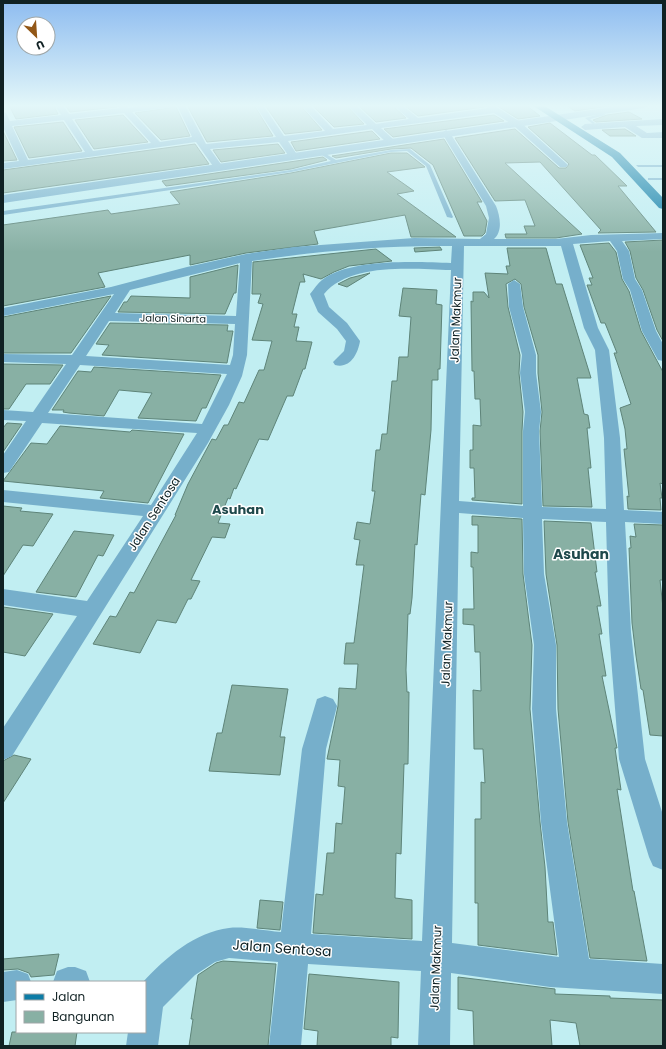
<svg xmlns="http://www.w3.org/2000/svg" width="666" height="1049" font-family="Poppins,sans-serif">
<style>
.building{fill:#88b0a4;stroke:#5e8479}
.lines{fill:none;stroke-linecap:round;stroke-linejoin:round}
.service{fill:#76afcb;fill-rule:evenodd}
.minor{fill:#76afcb;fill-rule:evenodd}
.tertiary{fill:#76afcb;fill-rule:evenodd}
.primary{fill:#0d7ca6;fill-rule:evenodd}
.labels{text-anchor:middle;stroke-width:3;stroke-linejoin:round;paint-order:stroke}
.far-street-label{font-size:10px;fill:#102123;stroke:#fff}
.street-label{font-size:12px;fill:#102123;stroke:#fff}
.neighbourhood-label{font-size:13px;font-weight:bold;fill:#1e484b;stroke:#fff}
.quarter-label{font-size:14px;font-weight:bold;fill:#1e484b;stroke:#fff}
.near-street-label{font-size:14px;fill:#102123;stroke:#fff}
</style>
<rect width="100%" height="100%" fill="#c1eef2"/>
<path class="building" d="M9 105H56L55 108 58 114 16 119Z
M65 105H116L117 107 70 112Z
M187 105H254L273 136 207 142Z
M265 105H300L322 130 285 134Z
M312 105H346L364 124 334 127Z
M358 105H392L406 118 376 122Z
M404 105H483L484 107 418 116Z
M496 105H526L540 116 518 119Z
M566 105H615L575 111Z
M176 107 190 136 161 140 135 113Z
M629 112 642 119 596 122 593 120 607 115Z
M123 115 148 142 94 149 75 120Z
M494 115 504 121 393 137 384 129Z
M63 122 82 151 29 158 14 127Z
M550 123 592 155H595L627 186H618L656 232 598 233 601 230 540 162 505 163 582 234 556 238H506L505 234H527L524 226H535L525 200 495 201 455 138 515 129 559 168H566L569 164 528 127Z
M625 129 636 136H610L602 130Z
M3 131 17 160 3 161Z
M372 131 380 139 296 151 291 142Z
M444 139 482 202H477L487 221 485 233 482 236H464L433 165 411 148 391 149 336 158 332 156Z
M195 144 209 164 3 193V170Z
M278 144 285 153 221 162 213 150Z
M391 153H407L425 167 387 172 414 191 397 194 456 237H411L405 215 314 231 318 244 246 253 190 265V255L98 273 105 287 3 306V225L108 210 111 214 180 204 170 192 291 173Z
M323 157 327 160 291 169 166 186 162 181Z
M663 240V341L657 330 643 290 636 278 630 251 625 242Z
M609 243 616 252 622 279 629 291 641 331 663 372V484L660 483 662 498H660L661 510 628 509 627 496 629 497 624 449H627L625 429 620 408 631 404 614 353H617L605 323H601L587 285H592L589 278H593L580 245Z
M440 247 442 250 415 252 414 248Z
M507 248H546L556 284H562L591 378H577L584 414 588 415 590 428H587L591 468H588L592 507 543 506 540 431 542 412 538 373V355L524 307 521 284 515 279 506 284 508 307 520 355 519 373 523 412 522 431V504L472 500V498H475L474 468H470V450H473V425L481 426 480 399H475L474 371H472L471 301 473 302V292H484L489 298 485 273 508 274 506 266H510Z
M376 249 392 261 349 266 334 272 321 279 303 274 305 282H300L292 314H297L294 327H299L296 341 312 342 305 369H303L293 396H287L268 440 259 439 236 489 234 488 230 499 228 498 218 523 230 524 225 538 212 537 191 580 200 581 191 599H188L176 623 157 620 140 653 93 644 110 616 116 617 130 592 134 593 176 515H175L188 484 212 439 216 440 224 425H228L239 402 244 403 259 370H264L272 341 252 340 263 304 258 303 261 294H252L253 262Z
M238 265 236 293H234L225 314 118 312 124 302H127L131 296 190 298V277Z
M370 273 347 287 338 284 350 278Z
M403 288 437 290 436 304 442 305 440 369H438V380H432L431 430 425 495 421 494 417 545 415 544 412 598 410 614H408L406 670 407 692H409L408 764H404L401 854 396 853 395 898 412 900V939L313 933 316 894 323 895 327 853H334L336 823 342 824 345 787 338 786 340 760 327 759 338 706 339 688 356 689 358 664H344L346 643H354L364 565H356L360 540 354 539 357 522 370 524 375 491H372L376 450H380L382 434H387L392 381H397L399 357H408L411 317 399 316Z
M111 296 71 353H3V317Z
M110 323 228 325 227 331H233L227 363 102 355 109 345 96 344Z
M3 364 63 365 50 384H26L9 409H3Z
M94 367 221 375 206 408H202L196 421 138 418 152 393 119 390 104 416 69 413 63 412 64 410H52L78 371 91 372Z
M7 423 22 424 3 452V428Z
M60 426 130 432 132 430 184 434 148 503 100 498 104 491 3 481 31 443 47 444Z
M3 506 22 508 20 511 53 514 33 546 23 545 3 576Z
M472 516 522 519 523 574 532 645 530 709 540 822 545 867 548 922H553L557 955 478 945V903H475V819H481V782L485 783 483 749H474L473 690 481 691 480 652H475L474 625 463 624V609H474L473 567H471V552L478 553V525H472Z
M544 521 591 523 597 572H595L601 606H597L602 634H599L606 676H602L617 748H615L621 790 617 789 633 891H634L647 961 590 958 568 822 558 709 557 645 546 574Z
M634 524 663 525V580H660L663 608V736L650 735 643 690 641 689 636 656 632 623 629 548H631L630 536 636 537Z
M74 531 114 535 103 556 98 555 76 597 36 592Z
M3 607 53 614 25 656 3 652Z
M232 685 288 689 280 737H285L280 775 209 771 217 733H222Z
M14 755 31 759 3 803V761Z
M260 900 283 902 280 930 257 928Z
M59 954 54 975 31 977 29 973 18 969 3 970V959Z
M223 961 276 964 268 1046H189L193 1019H191L198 975 216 963Z
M309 974 399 982 398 1038 391 1037V1046H317L318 1031 304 1029Z
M458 977 555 989V994L610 996V998L663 1000V1046H580L576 1023 550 1020 552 1046H474L473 1011 458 1009Z
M12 1032H77L75 1046H9Z"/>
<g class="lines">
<path class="service" d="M596 110H598L606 115 590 119 595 123 593 124 585 118 600 114 596 112Z
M410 149 430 165 453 217 452 218 447 217 426 166 407 151 391 152 291 172 3 215V211L291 170 331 161 319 153 321 151 336 160 391 150Z
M636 165H663V167H638Z
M648 178H663V180H648Z"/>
<path class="minor" d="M58 105H63L69 114 120 108 117 105H125L128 108 152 105H185L206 144 276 137 255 105H263L284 136 325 131 301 105H310L333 129 367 125 347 105H356L376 124 409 119 393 105H402L418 118 488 108 484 105H493L519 121 568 165 566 167H560L513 125 494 113 381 128 395 141 390 144 387 143 372 129 288 141 298 156 293 159 290 158 279 142 210 149 223 167 218 170 215 169 196 142 3 169V163L19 161 3 127V112L6 113 10 121 61 115 56 107ZM177 105 192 137 160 142 132 112 173 107ZM124 113 151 143 93 151 72 119ZM64 120 85 152 28 160 12 126Z
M663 119V125L636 126 647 133 663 132V138H642L625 127 585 130 581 127 585 124Z
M446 130 450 133 496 206C500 216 503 231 494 239H556L591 235 663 233V239L622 241 629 251 635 279 642 290 656 331 663 344V361L658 360 642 331 630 290 623 279 617 251 610 241 573 244 598 328 609 350 620 438 624 510 663 512V524L625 522 631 632 645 759 663 815V870L653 866 649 857 619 759 609 632 606 522 542 519 544 574 556 645V709L567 822 589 959 663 964V994L550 987 451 973 450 1046H418L421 971 308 964 301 1046H269L278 962 229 958 215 962 195 975 163 1007 158 1046H126L128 1032H145V982H143C165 958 195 932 229 928 244 926 266 931 281 932L302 749 317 699 325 696 333 699 337 706 326 749 311 934 422 941 451 270C413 269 350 262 324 294L329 307 347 323 360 341C358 354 350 369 335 365L333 362 344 351 346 341 337 329 318 312 310 294C314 289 318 283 322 280 351 258 416 262 451 263L452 246C385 245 318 251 252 261L247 355 242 376 229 405 208 443 12 756 3 760V728L77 616 3 605V589L87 601 143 516 3 502V490L151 505 197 433 42 423 9 472 3 473V455L26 421 3 420V410L33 412 66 364 3 362V354L72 355 114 294 3 316V308L111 287 187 267 246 254 294 247 414 238 480 239 486 234 489 218 486 206 442 133ZM464 246H561L584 328 595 350 604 438 606 509 542 507 539 431 541 412 536 373V355L523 307 520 284 514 280 508 284 509 307 522 355 520 373 525 412 523 431V506L459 501ZM240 263 236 316 115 313 130 290ZM109 321 235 324 233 355 230 365 86 356ZM80 365 227 374 202 424 48 413ZM459 513 523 518 524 574 534 645 532 709 541 822 559 957 452 943Z
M68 967H75L86 971 90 982H53L57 971Z
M17 970 28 974 31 982H17V1000L3 1002V972Z"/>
<path class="tertiary" d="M625 105H649L644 108 3 203V195Z"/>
<path class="primary" d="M532 105H543L620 153 663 198V209L659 208 612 157Z"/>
</g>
<linearGradient id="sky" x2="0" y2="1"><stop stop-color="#8ebcf0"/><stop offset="0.42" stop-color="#e3f7f9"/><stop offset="1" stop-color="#e3f7f9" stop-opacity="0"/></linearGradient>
<rect width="666" height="252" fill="url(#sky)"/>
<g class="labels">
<g class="far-street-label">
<text transform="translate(173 318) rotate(1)" y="4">Jalan Sinarta</text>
</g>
<g class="street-label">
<text transform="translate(456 320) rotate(-88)" y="4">Jalan Makmur</text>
<text transform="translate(154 514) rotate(-57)" y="4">Jalan Sentosa</text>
<text transform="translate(447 644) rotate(-88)" y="4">Jalan Makmur</text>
<text transform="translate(436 968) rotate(-88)" y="4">Jalan Makmur</text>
</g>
<g class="neighbourhood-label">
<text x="238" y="514">Asuhan</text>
</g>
<g class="quarter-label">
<text x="581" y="559">Asuhan</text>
</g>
<g class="near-street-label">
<text transform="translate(282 948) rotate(4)" y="5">Jalan Sentosa</text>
</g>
</g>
<rect width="666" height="1049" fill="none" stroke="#102123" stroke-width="8"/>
<rect x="16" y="981" width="130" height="52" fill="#ffffff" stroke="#9fa6a7"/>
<rect x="24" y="994" width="20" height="6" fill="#0d7ca6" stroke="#9fa6a7"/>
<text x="52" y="1001" font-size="12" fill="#102123">Jalan</text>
<rect x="24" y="1011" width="20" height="12" fill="#88b0a4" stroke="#9fa6a7"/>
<text x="52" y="1021" font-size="12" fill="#102123">Bangunan</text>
<g transform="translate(36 36) rotate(155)"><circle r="19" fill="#ffffff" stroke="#9fa6a7"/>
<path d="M0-3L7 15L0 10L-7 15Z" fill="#925717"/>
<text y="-6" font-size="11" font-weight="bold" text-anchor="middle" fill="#102123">U</text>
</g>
</svg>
